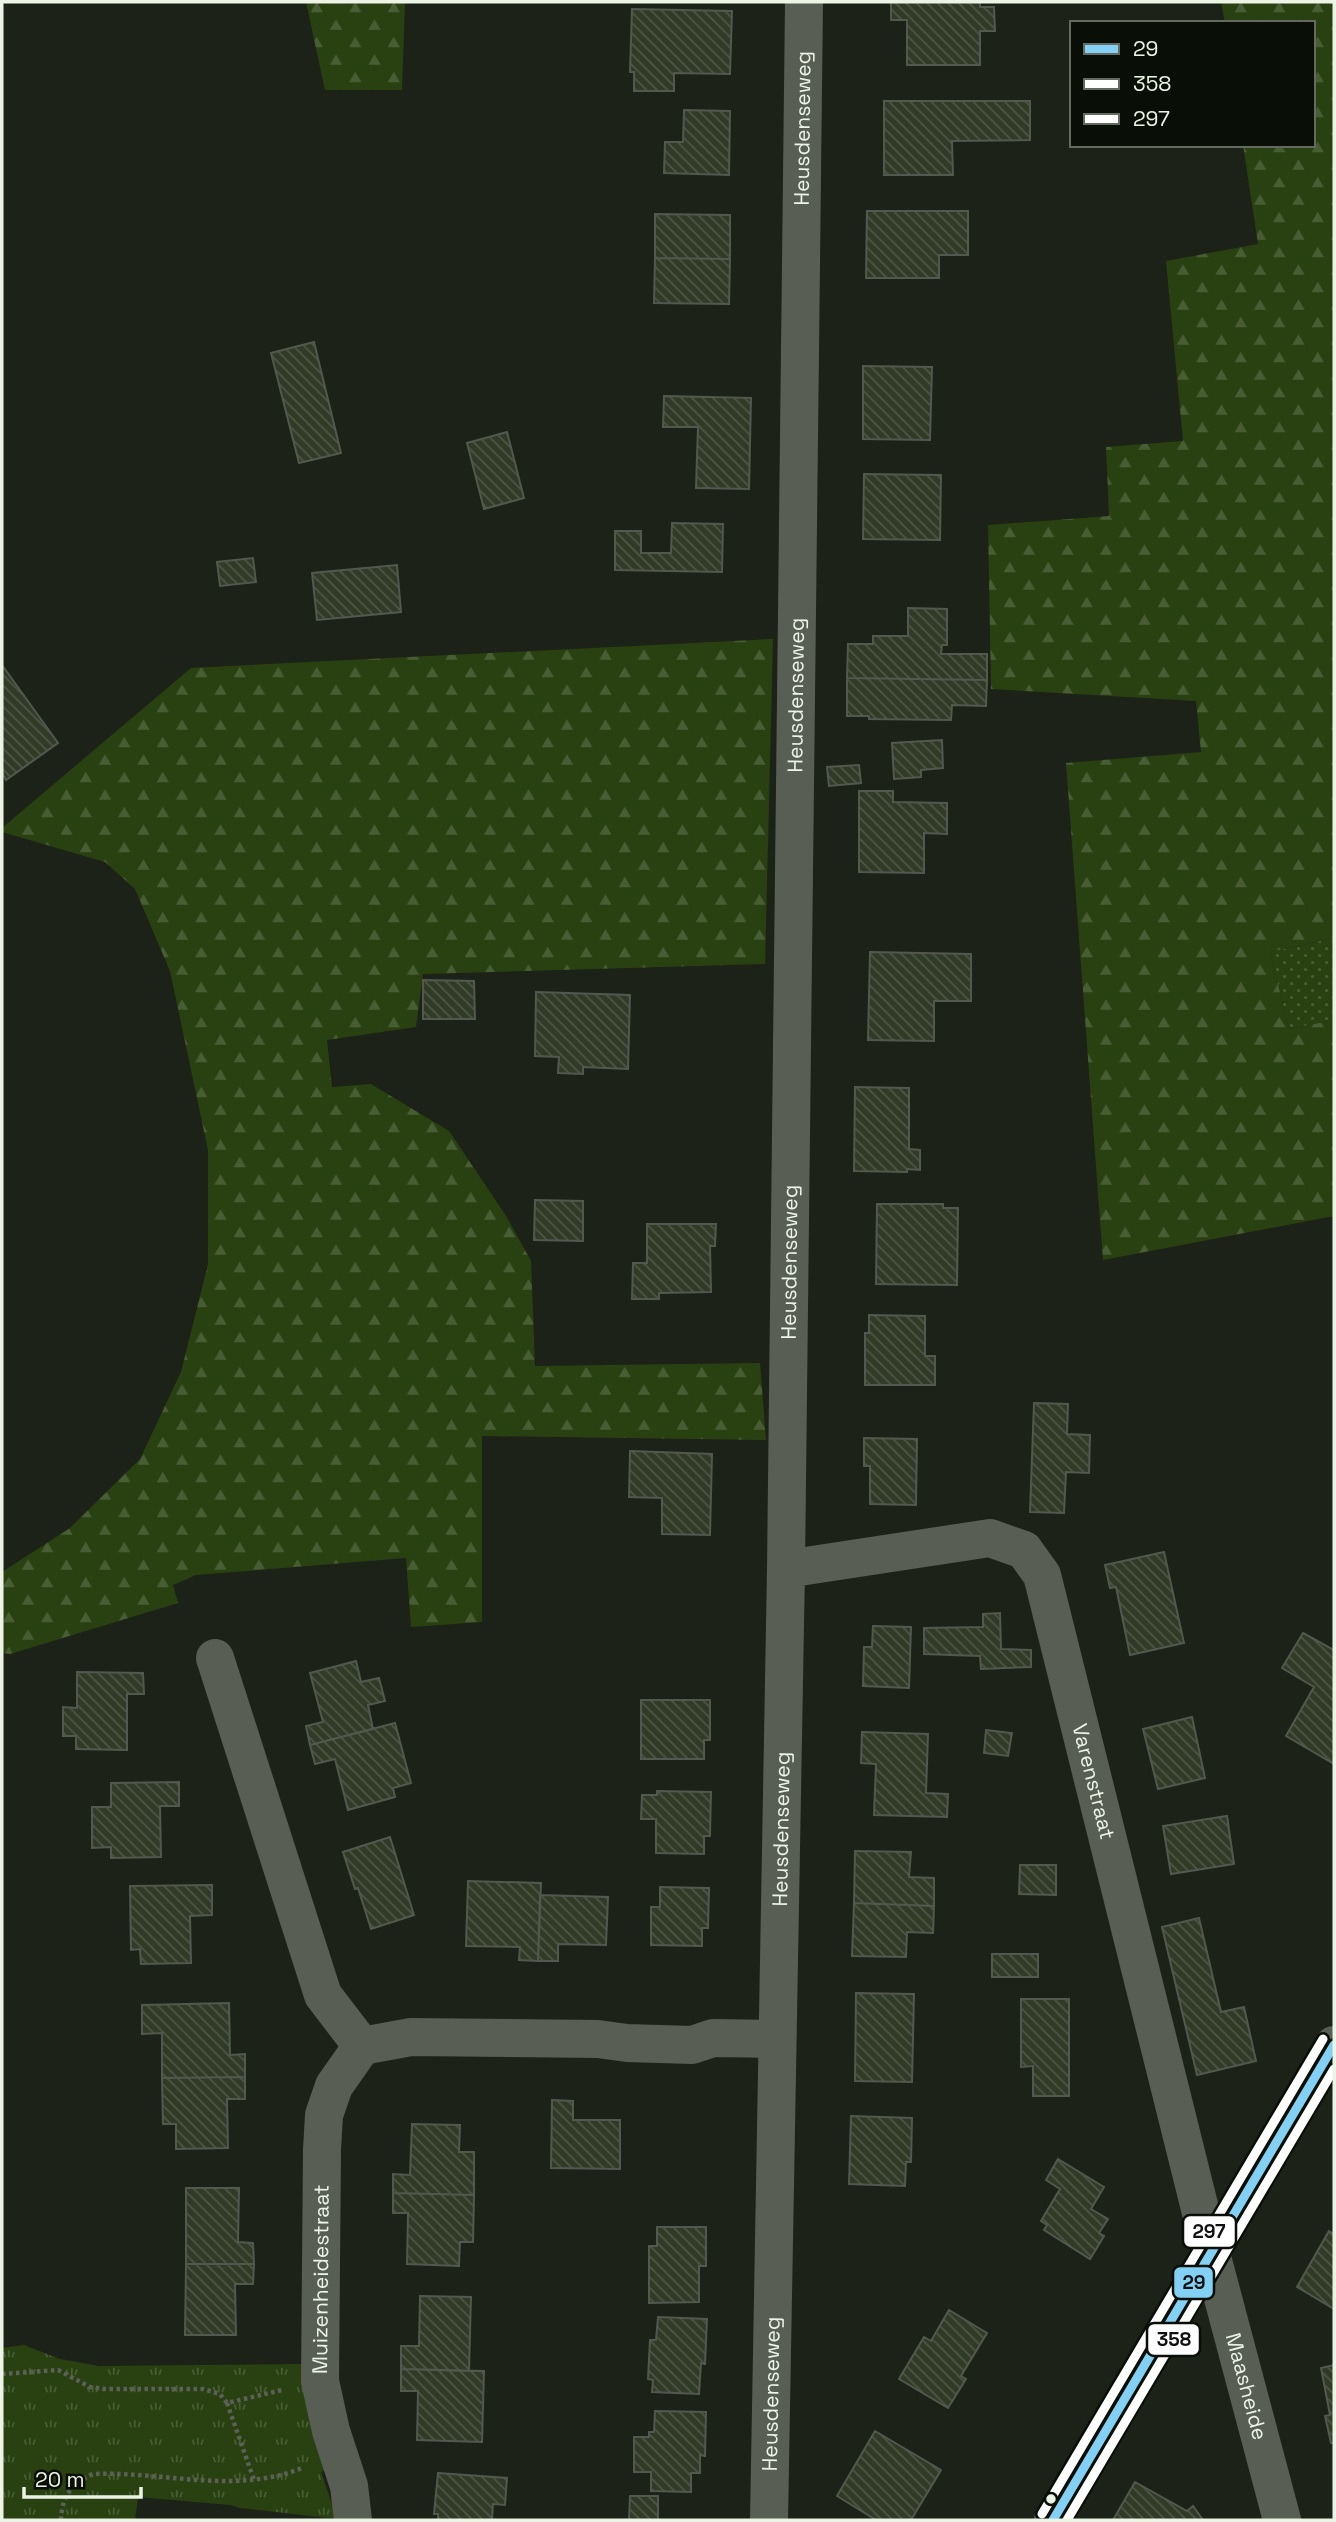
<svg xmlns="http://www.w3.org/2000/svg" width="1336" height="2522" font-family="'Space Grotesk',sans-serif">
<style>
.grass{fill:url(#grass-dots)}
.forest{fill:url(#forest-firs)}
.park{fill:url(#park-tufts)}
.building{fill:url(#building-back-hatch);stroke:#53584f;stroke-width:2}
.lines{fill:none;stroke-linecap:round;stroke-linejoin:round}
.path{stroke:#5c6158;stroke-width:4.5;stroke-dasharray:3.5 3.5;stroke-linecap:butt}
.minor{stroke:#585e54;stroke-width:38}
.tertiary{stroke:#585e54;stroke-width:38}
.bus-1-casing{stroke:#090e06;stroke-width:14}
.bus-2-casing{stroke:#090e06;stroke-width:14}
.bus-3-casing{stroke:#090e06;stroke-width:14}
.bus-1{stroke:#83d0f5;stroke-width:9}
.bus-2{stroke:#fff;stroke-width:9}
.bus-3{stroke:#fff;stroke-width:9}
.bus-dot{fill:#ecf4e6;stroke:#090e06;stroke-width:2.5}
.labels{text-anchor:middle;stroke-width:5;stroke-linejoin:round;paint-order:stroke}
.street-label{font-size:21px;fill:#ecf4e6;stroke:#090e06}
.line-badge{stroke:#090e06;stroke-width:2.5}
.pale-badge-label{font-size:19px;text-anchor:middle;font-weight:bold;fill:#111}
</style>
<defs>
<pattern id="grass-dots" width="8" height="8" patternUnits="userSpaceOnUse" patternTransform="scale(1.75)"><rect width="8" height="8" fill="#294111"/><path d="M2 2h.1M6 6h.1" fill="none" stroke="#485d34" stroke-width="1.8" stroke-linecap="round"/></pattern>
<pattern id="forest-firs" width="22" height="20" patternUnits="userSpaceOnUse" patternTransform="scale(1.75)"><rect width="22" height="20" fill="#294111"/><path d="M5 1l3.5 6h-7zM16 11l3.5 6h-7z" fill="#485d34"/></pattern>
<pattern id="park-tufts" width="24" height="20" patternUnits="userSpaceOnUse" patternTransform="scale(1.75)"><rect width="24" height="20" fill="#294111"/><path d="M3 7l-1-3M5 7V3M7 7l1-3M15 17l-1-3M17 17v-4M19 17l1-3" fill="none" stroke="#485d34"/></pattern>
<pattern id="building-back-hatch" width="6" height="6" patternUnits="userSpaceOnUse" patternTransform="scale(1.75)"><rect width="6" height="6" fill="#303a26"/><path d="M-1 5l2 2M0 0l6 6M5-1l2 2" fill="none" stroke="#4e5746"/></pattern>
</defs>
<rect width="100%" height="100%" fill="#1c2217"/>
<path class="grass" d="M1334 938V1020L1289 1029 1270 952Z"/>
<path class="forest" d="M306 2H405L402 90H325Z
M1221 2H1334V938L1270 952 1289 1029 1334 1020V1216L1103 1260 1066 763 1201 752 1196 701 991 689 988 525 1109 516 1106 447 1183 441 1166 261 1258 244 1243 145H1313V23H1225Z
M773 639 765 964 423 974 416 1027 327 1040 332 1087 371 1084 449 1131 506 1216 531 1261 535 1366 760 1363 766 1440 482 1436V1622L411 1627 406 1558 196 1575 173 1585 178 1603 10 1654 2 1653V1572L70 1528 140 1459 181 1372 208 1264V1150L170 971 135 889 105 862 2 832V828L191 668Z"/>
<path class="park" d="M24 2345 60 2359 99 2366 304 2364 332 2468 321 2472 337 2519 240 2508 231 2505 138 2497 135 2520H2V2348Z"/>
<path class="building" d="M891 2H980V7H994L995 31H980V65H907V20H891Z
M632 9 732 11 730 74 674 73V91H634V72H630Z
M884 101H1030V140L952 141 953 175H884Z
M684 110 730 111 729 175 664 173 665 142H683Z
M867 211H968V255H939V278H866Z
M655 214 730 215V259L655 258Z
M655 258 730 259 729 304 654 303Z
M314 342 341 453 299 463 271 353Z
M863 366 932 367 930 440 863 439Z
M664 396 751 398 749 489 696 488 698 427H663Z
M507 432 524 498 484 509 467 443Z
M864 474 941 475 940 540 863 539Z
M672 523 723 524 722 572 615 570V531H641V553H671Z
M253 558 256 582 220 586 217 562Z
M397 565 401 612 317 620 312 573Z
M908 608 947 609V645H942L941 654H987V680L847 678 848 644H873V636H908Z
M2 665 58 743 6 780 2 773Z
M847 678 987 680 986 706 952 705 951 720 869 719V716H847Z
M942 740 943 768 921 770V777L894 779 892 743Z
M859 765 861 783 829 786 827 767Z
M859 791H893V802L947 803V834L924 833V873L859 872Z
M870 952 971 954V1001H934V1041L868 1040Z
M423 980 474 981 475 1019H423Z
M536 992 630 995 628 1069 583 1067V1074L558 1073 559 1057 535 1056Z
M855 1087 909 1088V1149L920 1150V1170L907 1169V1172L854 1171Z
M535 1200 583 1201V1241L534 1240Z
M877 1204H943V1208H958L957 1285 876 1284Z
M647 1224H716L715 1246H710L711 1292 659 1293V1299H632L633 1263H647Z
M869 1315 925 1316V1356H935V1385H865V1333H869Z
M1034 1403 1068 1404 1067 1434 1090 1435 1089 1473 1066 1472 1064 1513 1030 1512Z
M864 1438 917 1439 916 1505 870 1504V1466H864Z
M630 1451 712 1454 710 1535 662 1534V1498L629 1497Z
M1164 1552 1184 1643 1130 1655 1116 1587 1110 1588 1105 1565Z
M1000 1613 1001 1649 1031 1650V1667L981 1669 980 1656 924 1654V1628L983 1627V1614Z
M873 1626 911 1627 909 1688 863 1686 864 1647H872Z
M1303 1633 1334 1650V1764L1286 1736 1314 1687 1282 1668Z
M356 1661 361 1682 379 1678 385 1701 368 1705 373 1729 310 1745 306 1726 323 1722 310 1673Z
M77 1672 143 1673 144 1694H127V1750L76 1749V1736H63V1707L77 1708Z
M641 1700H710V1740H704V1759H641Z
M1192 1717 1205 1778 1158 1789 1143 1729Z
M395 1723 411 1783 393 1788 395 1797 348 1810 335 1759 315 1764 310 1745Z
M986 1730 1012 1733 1008 1756 984 1753Z
M862 1732 928 1734 926 1793 948 1794 947 1817 874 1815 876 1764 861 1763Z
M179 1782V1806H160L161 1857 111 1858V1847L92 1848V1807H111V1783Z
M657 1791 711 1792 710 1836H704V1854L656 1853V1819H641L642 1795H657Z
M1227 1816 1234 1864 1171 1874 1163 1826Z
M390 1837 414 1915 371 1929 358 1888 355 1889 343 1852Z
M855 1851 911 1852 909 1877 934 1878V1906L854 1903Z
M1020 1865H1056V1895L1019 1894Z
M468 1881 541 1883 538 1961 519 1960 520 1947 466 1946Z
M212 1885V1915L190 1916 191 1963 141 1964 140 1949 131 1950 130 1886Z
M660 1887 709 1888 708 1928H702V1946L651 1945V1907H660Z
M540 1895 608 1897 606 1945 558 1944V1961H538Z
M854 1903 934 1906 933 1933 907 1932 906 1957 852 1956Z
M1199 1918 1221 2012 1244 2007 1256 2061 1197 2075 1162 1927Z
M992 1954H1038V1977H992Z
M856 1993 914 1994 912 2082 855 2081Z
M1021 1999H1069V2096H1033V2066L1021 2067Z
M229 2003 230 2055 245 2054V2077L162 2078V2033L142 2034V2005Z
M245 2077V2099H227L228 2148 176 2149V2124H163L162 2078Z
M552 2100 573 2101V2120H620V2169L551 2168Z
M851 2116 912 2118 911 2162H906L905 2186 849 2184Z
M412 2124 460 2125 459 2152H474V2195L393 2193V2174L410 2175Z
M1058 2159 1104 2187 1091 2209 1108 2219 1099 2233 1104 2236 1090 2259 1044 2230 1047 2225 1041 2221 1060 2189 1046 2180Z
M186 2188H239L238 2242 253 2243 254 2264H186Z
M393 2193 474 2195 473 2242H460L459 2266 407 2264 408 2213H393Z
M657 2227H706V2266H699V2302L649 2303V2246H657Z
M1329 2231 1334 2234V2309L1297 2287Z
M186 2264H254L253 2284H235L236 2335H185Z
M420 2296 471 2297 469 2371 401 2369V2346H419Z
M949 2310 987 2333 961 2376 966 2379 948 2408 899 2379 924 2337 931 2341Z
M658 2317 707 2319 705 2364 701 2363 699 2394 652 2392 653 2380 648 2379 650 2340H656Z
M1334 2365V2443H1331L1325 2416 1330 2415 1321 2368Z
M401 2369 484 2371 482 2442 417 2440 418 2391H401Z
M655 2411 706 2412 705 2456 700 2455V2473H691V2492L651 2491V2472H634V2437H649V2432H654Z
M875 2431 941 2470 911 2520H876L837 2496Z
M438 2473 507 2478 505 2505 493 2504 492 2520H498H438V2514H434Z
M1135 2482 1187 2511 1193 2506 1203 2520H1113Z
M630 2496H658V2520H629Z"/>
<g class="lines">
<path class="path" d="M2 2374 58 2370 90 2387 104 2389H203L220 2394 227 2403 282 2390
M227 2403 254 2480
M61 2520C62 2496 71 2484 93 2474 162 2471 236 2495 302 2468"/>
<g class="minor">
<path id="s1" d="M786 1569 990 1538 1024 1550 1042 1575 1211 2253 1282 2520"/>
<path d="M215 1658 323 1995 362 2046"/>
<path id="s2" d="M353 2520 349 2486 331 2431 320 2381 322 2150 324 2115 334 2086 362 2046 411 2037 598 2039 627 2043 692 2045 713 2038 776 2039"/>
<path id="s3" d="M769 2520 786 1569 804 2"/>
</g>
<path class="tertiary" d="M1053 2520 1334 2045"/>
<g class="bus-1-casing">
<path id="bus-1" d="M1053 2520 1334 2045"/>
</g>
<g class="bus-2-casing">
<path id="bus-2" d="M1067 2520 1334 2069"/>
</g>
<g class="bus-3-casing">
<path id="bus-3" d="M1042 2514 1323 2039"/>
</g>
<use href="#bus-1" class="bus-1"/>
<use href="#bus-2" class="bus-2"/>
<use href="#bus-3" class="bus-3"/>
</g>
<circle class="bus-dot" cx="1051" cy="2499" r="6"/>
<g class="labels">
<g class="street-label">
<text dy="7" stroke="none"><textPath href="#s3" startOffset="2392">Heusdenseweg</textPath></text>
<text dy="7" stroke="none"><textPath href="#s3" startOffset="1825">Heusdenseweg</textPath></text>
<text dy="7" stroke="none"><textPath href="#s3" startOffset="1258">Heusdenseweg</textPath></text>
<text dy="7" stroke="none"><textPath href="#s1" startOffset="486">Varenstraat</textPath></text>
<text dy="7" stroke="none"><textPath href="#s3" startOffset="691">Heusdenseweg</textPath></text>
<text dy="7" stroke="none"><textPath href="#s2" startOffset="245">Muizenheidestraat</textPath></text>
<text dy="7" stroke="none"><textPath href="#s1" startOffset="1110">Maasheide</textPath></text>
<text dy="7" stroke="none"><textPath href="#s3" startOffset="126">Heusdenseweg</textPath></text>
</g>
</g>
<g class="line-badge">
<rect x="1183" y="2215" width="53" height="33" rx="7" fill="#fff"/>
<rect x="1173" y="2266" width="41" height="33" rx="7" fill="#83d0f5"/>
<rect x="1147" y="2323" width="53" height="33" rx="7" fill="#fff"/>
</g>
<g class="pale-badge-label">
<text x="1209" y="2238">297</text>
<text x="1194" y="2289">29</text>
<text x="1174" y="2346">358</text>
</g>
<rect width="1336" height="2522" fill="none" stroke="#ecf4e6" stroke-width="7"/>
<rect x="1070" y="21" width="245" height="126" fill="#090e06" stroke="#646a60" stroke-width="2"/>
<rect x="1084" y="44" width="35" height="10" fill="#83d0f5" stroke="#646a60" stroke-width="2"/>
<text x="1133" y="56" font-size="21" fill="#ecf4e6">29</text>
<rect x="1084" y="79" width="35" height="10" fill="#ffffff" stroke="#646a60" stroke-width="2"/>
<text x="1133" y="91" font-size="21" fill="#ecf4e6">358</text>
<rect x="1084" y="114" width="35" height="10" fill="#ffffff" stroke="#646a60" stroke-width="2"/>
<text x="1133" y="126" font-size="21" fill="#ecf4e6">297</text>
<path d="M24 2487v10h117v-10" fill="none" stroke="#ecf4e6" stroke-width="3.5"/>
<text x="35" y="2487" font-size="21" fill="#ecf4e6" stroke="#090e06" stroke-width="5" paint-order="stroke">20 m</text>
</svg>
